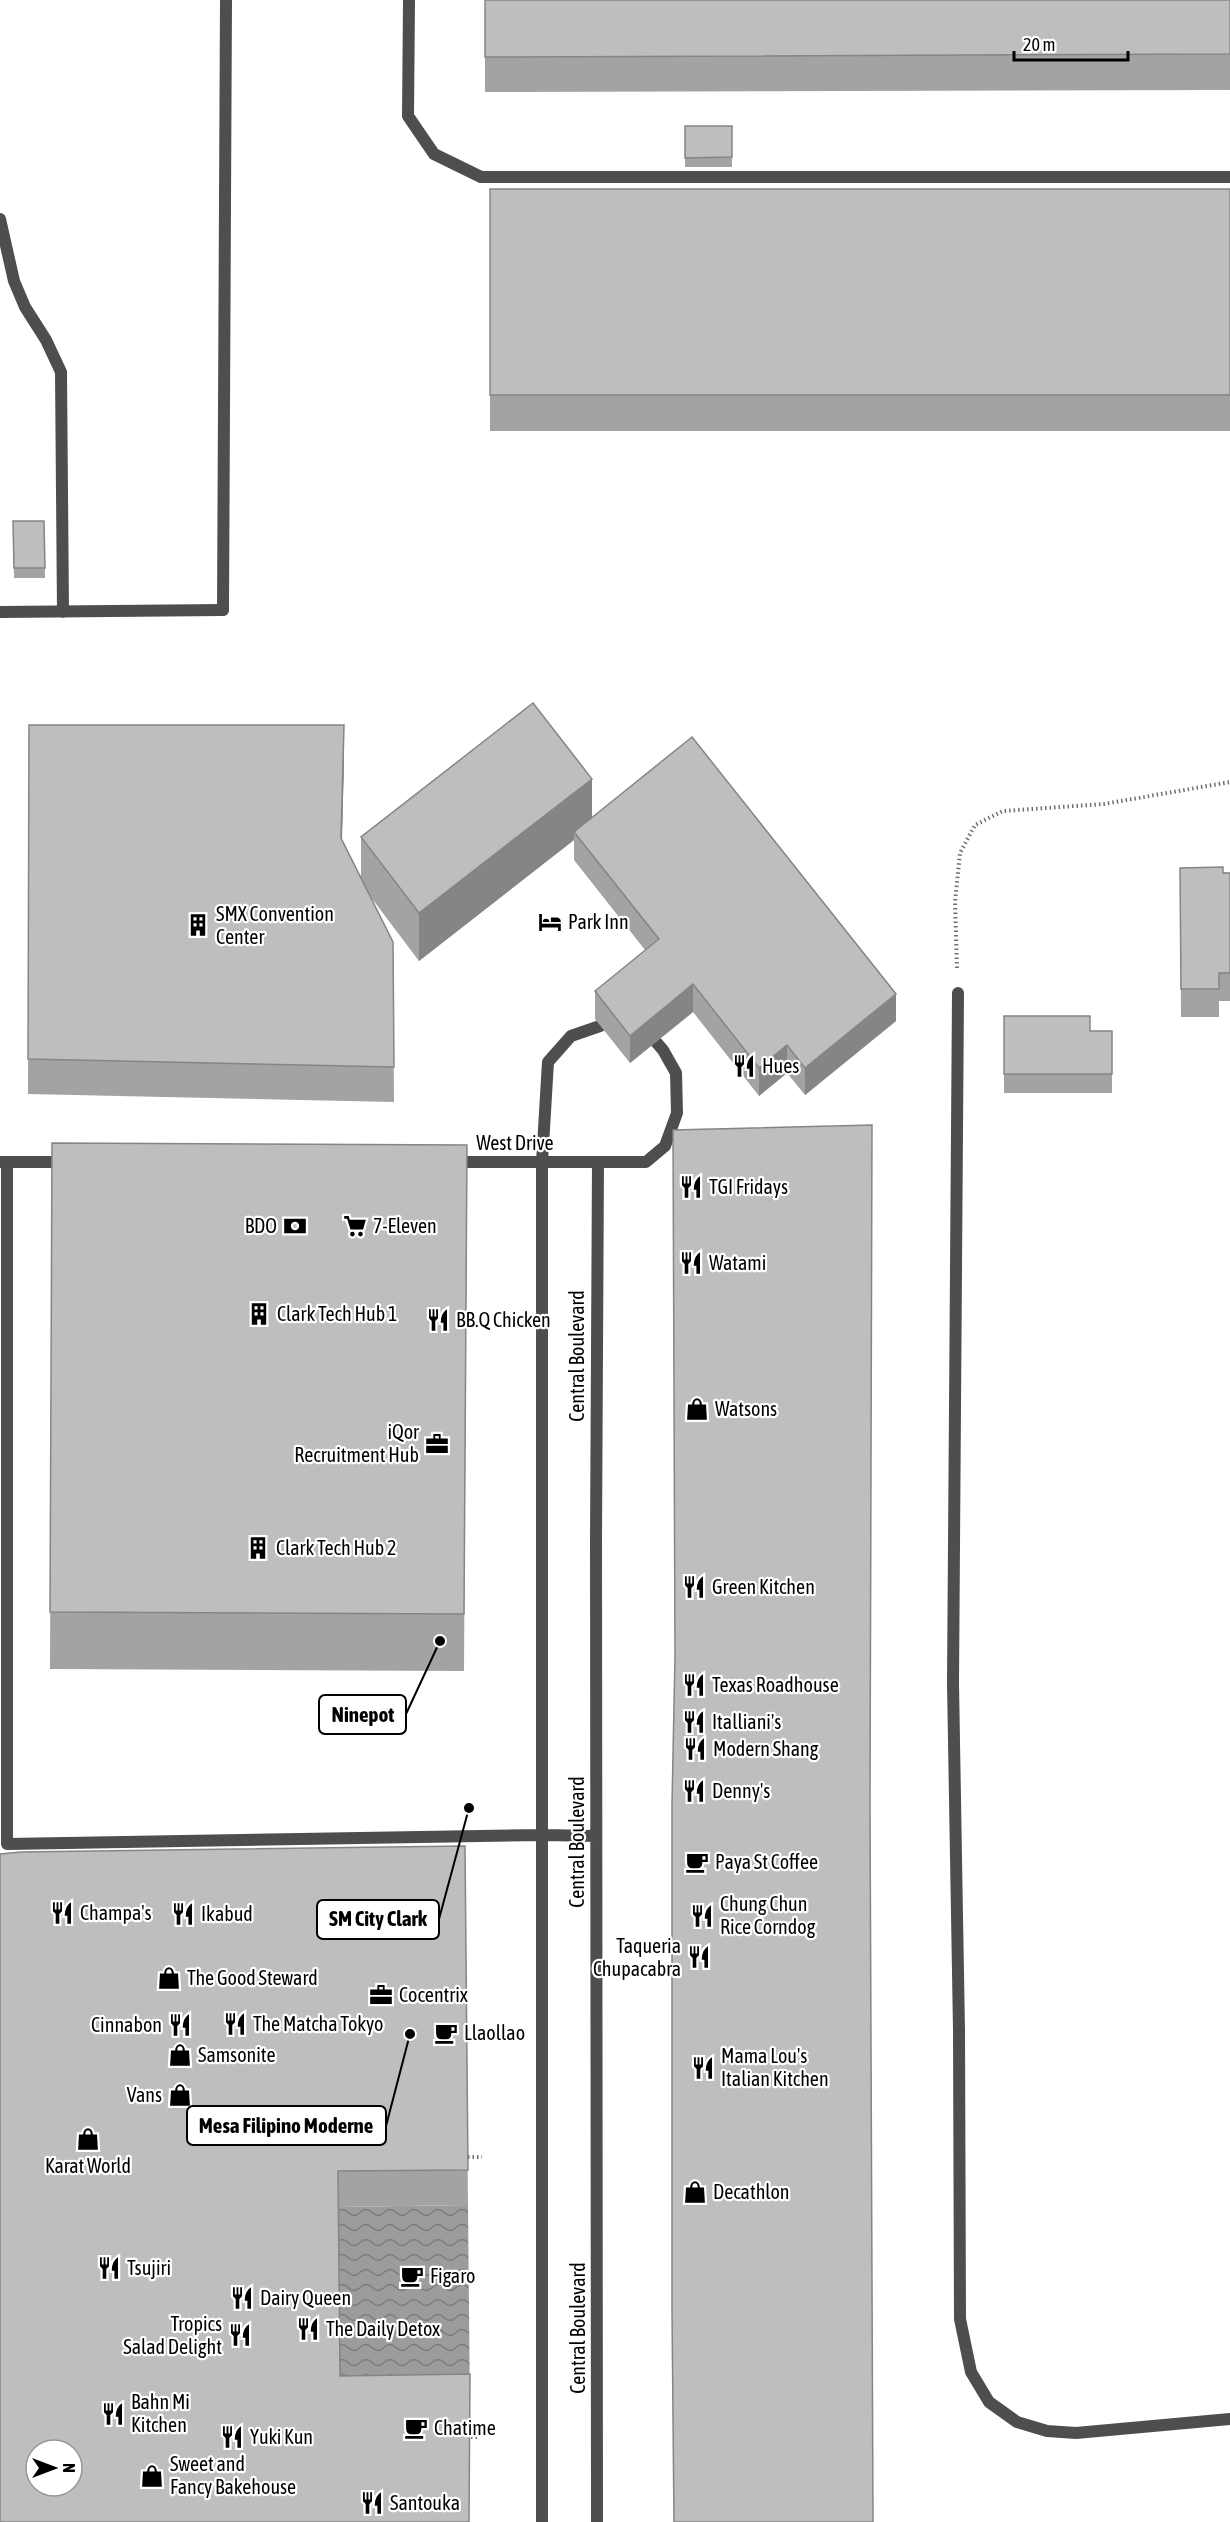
<svg xmlns="http://www.w3.org/2000/svg" width="1230" height="2522" font-family="'Asap Condensed',sans-serif">
<style>
.water{fill:url(#water-waves)}
.lines{fill:none;stroke-linecap:round;stroke-linejoin:round}
.path{stroke:#707070;stroke-width:4;stroke-dasharray:1.5 3;stroke-linecap:butt}
.service{stroke:#4e4e4e;stroke-width:12}
.minor{stroke:#4e4e4e;stroke-width:12}
.wall{fill:#a3a3a3}
.shaded-wall{fill:#858585}
.building{fill:#bebebe;stroke:#858585;stroke-width:1.5;fill-rule:evenodd}
.labels{text-anchor:middle;stroke-width:4.5;stroke-linejoin:round;paint-order:stroke}
.poi-label{font-size:20px;fill:#000;stroke:#fff;text-anchor:start}
.street-label{font-size:20px;fill:#000;stroke:#fff}
.leader{fill:none;stroke:#000;stroke-width:2}
.callout-dot{fill:#000;stroke:#fff;stroke-width:2}
.callout{fill:#fff;stroke:#000;stroke-width:2}
.callout-label{font-size:21px;text-anchor:middle;font-weight:bold;fill:#000}
</style>
<defs>
<pattern id="water-waves" width="16" height="10" patternUnits="userSpaceOnUse" patternTransform="scale(1.5)"><rect width="16" height="10" fill="#9c9c9c"/><path d="M0 5q4-4 8 0t8 0" fill="none" stroke="#7d7d7d"/></pattern>
</defs>
<rect width="100%" height="100%" fill="#fff"/>
<path class="water" d="M468 2205 470 2410 340 2411 337 2207Z"/>
<g class="lines">
<path class="path" d="M957 968 955 902 960 853 975 825 1003 811 1104 804 1230 782
M468 2157H482
M471 2437H479"/>
<path class="service" d="M409 0 408 116 434 154 481 177H1230
M0 219 14 281 25 307 46 340 61 372 63 612
M0 612 223 610
M958 993 953 1683 959 2030 960 2319 971 2372 989 2402 1017 2422 1047 2431 1076 2433 1230 2419
M1 1162H68
M7 1162V1844L543 1835 596 1836
M451 1162H646L665 1146 677 1113 676 1073 663 1050 656 1042
M542 2522V1162L548 1062 571 1036 600 1026
M597 2522 596 1540 598 1162"/>
<path class="minor" d="M223 610 226 0"/>
</g>
<path class="wall" d="M485 0H1230V90L485 92Z
M685 126H732V167H685Z
M490 189H1230V431H490Z
M13 521H44L45 578H14Z
M29 725 344 760 342 840 361 878V837L592 818 896 1021 805 1095 787 1073 759 1096 693 1012 630 1063 595 1019V991L645 950 574 860V840L419 961 370 896 393 942 394 1102 28 1094Z
M1180 868 1230 873V1001H1219V1017H1181Z
M1004 1016 1090 1031H1112V1093H1004Z
M52 1143 467 1145 464 1671 50 1669Z
M465 1846 468 2205 338 2207 0 2522Z"/>
<path class="shaded-wall" d="M344 725V760L341 874V838Z
M592 779V826L574 832V840L419 961V913Z
M693 984V1012L630 1063V1036Z
M896 994V1021L805 1095V1068Z
M787 1045V1073L759 1096V1068Z"/>
<path class="building" d="M485 0H1230V54L485 57Z
M685 126H732V157L685 158Z
M490 189H1230V395H490Z
M13 521H44L45 568H14Z
M533 703 592 779 419 913 361 837Z
M29 725H344L341 838 393 942 394 1067 28 1059Z
M692 737 896 994 805 1068 787 1045 759 1068 693 984 630 1036 595 991 659 939 574 832Z
M1223 867V873H1230V973H1219V989H1181L1180 868Z
M1004 1016H1090V1031H1112V1074H1004Z
M872 1125 870 1804 873 2522H674L672 2310V1804L675 1656 673 1130Z
M52 1143 467 1145 464 1614 50 1612Z
M465 1846 468 2170 338 2171 340 2376 470 2374 469 2522H0V1854L21 1852ZM36 2450H72V2486H36Z"/>
<defs>
<g id="hotel-bare" transform="scale(1.8)"><path d="M-6-4.5h1.5V1H6V5H4.5V3h-9V5H-6ZM-4 0a1.8 1.8 0 1 1 3.6 0ZM.5 0V-2.5h3Q6-2.5 6 0Z" fill="#000" stroke="#fff" stroke-width="2.5" paint-order="stroke"/></g>
<g id="building-bare" transform="scale(1.8)"><path d="M-4-6H4V6H1V3H-1V6H-4ZM-2.5-4.3h1.7v1.8h-1.7ZM.8-4.3h1.7v1.8H.8ZM-2.5-1h1.7V.8h-1.7ZM.8-1h1.7V.8H.8Z" fill="#000" stroke="#fff" stroke-width="2.5" paint-order="stroke"/></g>
<g id="restaurant-bare" transform="scale(1.8)"><path d="M-5-6h1v4h1v-4h1v4h1v-4h1v5L-1.5 .5V6h-2V.5L-5-1ZM5-6V6H3V1.5H1.5Q1.5-4 5-6Z" fill="#000" stroke="#fff" stroke-width="2.5" paint-order="stroke"/></g>
<g id="bank-bare" transform="scale(1.8)"><path d="M-6-4H6V4H-6ZM0-2.3a2.3 2.3 0 1 0 0 4.6a2.3 2.3 0 1 0 0-4.6Z" fill="#000" stroke="#fff" stroke-width="2.5" paint-order="stroke"/></g>
<g id="supermarket-bare" transform="scale(1.8)"><path d="M-6-5.5h2.5l.6 2H6L4.5 2H-2.5L-4.4-4H-6ZM-1.5 3.2a1.3 1.3 0 1 0 .1 0ZM3 3.2a1.3 1.3 0 1 0 .1 0Z" fill="#000" stroke="#fff" stroke-width="2.5" paint-order="stroke"/></g>
<g id="shop-bare" transform="scale(1.8)"><path d="M-5-2.5h2.3a2.7 3.5 0 0 1 5.4 0H5L5.5 6h-11ZM-1.5-2.5h3a1.5 2.3 0 0 0-3 0Z" fill="#000" stroke="#fff" stroke-width="2.5" paint-order="stroke"/></g>
<g id="office-bare" transform="scale(1.8)"><path d="M-6-3h4V-5.5h4V-3h4V5H-6ZM-1-4.5V-3h2v-1.5ZM-6 0V1H6V0Z" fill="#000" stroke="#fff" stroke-width="2.5" paint-order="stroke"/></g>
<g id="cafe-bare" transform="scale(1.8)"><path d="M-5.5-4.5H6V0H3Q3 3.5 0 3.5H-2.5Q-5.5 3.5-5.5 0ZM3-3.2v2h1.7v-2ZM-6 4.5H4V6H-6Z" fill="#000" stroke="#fff" stroke-width="2.5" paint-order="stroke"/></g>
</defs>
<g fill-rule="evenodd">
<use href="#hotel-bare" x="550" y="922"/>
<use href="#building-bare" x="198" y="925"/>
<use href="#restaurant-bare" x="744" y="1066"/>
<use href="#restaurant-bare" x="691" y="1187"/>
<use href="#bank-bare" x="295" y="1226"/>
<use href="#supermarket-bare" x="355" y="1226"/>
<use href="#restaurant-bare" x="691" y="1263"/>
<use href="#building-bare" x="259" y="1314"/>
<use href="#restaurant-bare" x="438" y="1320"/>
<use href="#shop-bare" x="697" y="1409"/>
<use href="#office-bare" x="437" y="1444"/>
<use href="#building-bare" x="258" y="1548"/>
<use href="#restaurant-bare" x="694" y="1587"/>
<use href="#restaurant-bare" x="694" y="1685"/>
<use href="#restaurant-bare" x="694" y="1722"/>
<use href="#restaurant-bare" x="695" y="1749"/>
<use href="#restaurant-bare" x="694" y="1791"/>
<use href="#cafe-bare" x="697" y="1862"/>
<use href="#restaurant-bare" x="62" y="1913"/>
<use href="#restaurant-bare" x="183" y="1914"/>
<use href="#restaurant-bare" x="702" y="1916"/>
<use href="#restaurant-bare" x="699" y="1957"/>
<use href="#shop-bare" x="169" y="1978"/>
<use href="#office-bare" x="381" y="1995"/>
<use href="#restaurant-bare" x="235" y="2024"/>
<use href="#restaurant-bare" x="180" y="2025"/>
<use href="#cafe-bare" x="446" y="2033"/>
<use href="#shop-bare" x="180" y="2055"/>
<use href="#restaurant-bare" x="703" y="2068"/>
<use href="#shop-bare" x="180" y="2095"/>
<use href="#shop-bare" x="88" y="2139"/>
<use href="#shop-bare" x="695" y="2192"/>
<use href="#restaurant-bare" x="109" y="2268"/>
<use href="#cafe-bare" x="412" y="2276"/>
<use href="#restaurant-bare" x="242" y="2298"/>
<use href="#restaurant-bare" x="308" y="2329"/>
<use href="#restaurant-bare" x="240" y="2335"/>
<use href="#restaurant-bare" x="113" y="2414"/>
<use href="#cafe-bare" x="416" y="2428"/>
<use href="#restaurant-bare" x="232" y="2437"/>
<use href="#shop-bare" x="152" y="2476"/>
<use href="#restaurant-bare" x="372" y="2503"/>
</g>
<g class="labels">
<g class="poi-label">
<text x="216" y="921">SMX Convention<tspan x="216" dy="23">Center</tspan></text>
<text x="568" y="929">Park Inn</text>
<text x="762" y="1073">Hues</text>
<text x="709" y="1194">TGI Fridays</text>
<text x="277" y="1233" text-anchor="end">BDO</text>
<text x="373" y="1233">7-Eleven</text>
<text x="709" y="1270">Watami</text>
<text x="277" y="1321">Clark Tech Hub 1</text>
<text x="456" y="1327">BB.Q Chicken</text>
<text x="715" y="1416">Watsons</text>
<text x="419" y="1439" text-anchor="end">iQor<tspan x="419" dy="23">Recruitment Hub</tspan></text>
<text x="276" y="1555">Clark Tech Hub 2</text>
<text x="712" y="1594">Green Kitchen</text>
<text x="712" y="1692">Texas Roadhouse</text>
<text x="712" y="1729">Italliani's</text>
<text x="713" y="1756">Modern Shang</text>
<text x="712" y="1798">Denny's</text>
<text x="715" y="1869">Paya St Coffee</text>
<text x="720" y="1911">Chung Chun<tspan x="720" dy="23">Rice Corndog</tspan></text>
<text x="80" y="1920">Champa's</text>
<text x="201" y="1921">Ikabud</text>
<text x="681" y="1953" text-anchor="end">Taqueria<tspan x="681" dy="23">Chupacabra</tspan></text>
<text x="187" y="1985">The Good Steward</text>
<text x="399" y="2002">Cocentrix</text>
<text x="253" y="2031">The Matcha Tokyo</text>
<text x="162" y="2032" text-anchor="end">Cinnabon</text>
<text x="464" y="2040">Llaollao</text>
<text x="198" y="2062">Samsonite</text>
<text x="721" y="2063">Mama Lou's<tspan x="721" dy="23">Italian Kitchen</tspan></text>
<text x="162" y="2102" text-anchor="end">Vans</text>
<text x="88" y="2173" text-anchor="middle">Karat World</text>
<text x="713" y="2199">Decathlon</text>
<text x="127" y="2275">Tsujiri</text>
<text x="430" y="2283">Figaro</text>
<text x="260" y="2305">Dairy Queen</text>
<text x="222" y="2331" text-anchor="end">Tropics<tspan x="222" dy="23">Salad Delight</tspan></text>
<text x="326" y="2336">The Daily Detox</text>
<text x="131" y="2409">Bahn Mi<tspan x="131" dy="23">Kitchen</tspan></text>
<text x="434" y="2435">Chatime</text>
<text x="250" y="2444">Yuki Kun</text>
<text x="170" y="2471">Sweet and<tspan x="170" dy="23">Fancy Bakehouse</tspan></text>
<text x="390" y="2510">Santouka</text>
</g>
<g class="street-label">
<text x="515" y="1150">West Drive</text>
<text transform="translate(577 1356) rotate(-90)" y="7">Central Boulevard</text>
<text transform="translate(577 1842) rotate(-90)" y="7">Central Boulevard</text>
<text transform="translate(578 2328) rotate(-90)" y="7">Central Boulevard</text>
</g>
</g>
<path class="leader" d="M440 1641L406 1714M469 1808L439 1919M410 2034L386 2126"/>
<g class="callout-dot">
<circle cx="440" cy="1641" r="6"/>
<circle cx="469" cy="1808" r="6"/>
<circle cx="410" cy="2034" r="6"/>
</g>
<g class="callout">
<rect x="319" y="1695" width="87" height="39" rx="6"/>
<rect x="317" y="1900" width="122" height="39" rx="6"/>
<rect x="187" y="2106" width="199" height="39" rx="6"/>
</g>
<g class="callout-label">
<text x="363" y="1722">Ninepot</text>
<text x="378" y="1926">SM City Clark</text>
<text x="286" y="2133">Mesa Filipino Moderne</text>
</g>
<g transform="translate(54 2468) rotate(90)"><circle r="28" fill="#ffffff" stroke="#999999" stroke-width="1.5"/>
<path d="M0-4.5L10 22L0 15L-10 22Z" fill="#000000"/>
<text y="-9" font-size="16" font-weight="bold" text-anchor="middle" fill="#000000">N</text>
</g>
<path d="M1014 51v9h114v-9" fill="none" stroke="#000000" stroke-width="3"/>
<text x="1023" y="51" font-size="18" fill="#000000" stroke="#ffffff" stroke-width="4.5" paint-order="stroke">20 m</text>
</svg>
